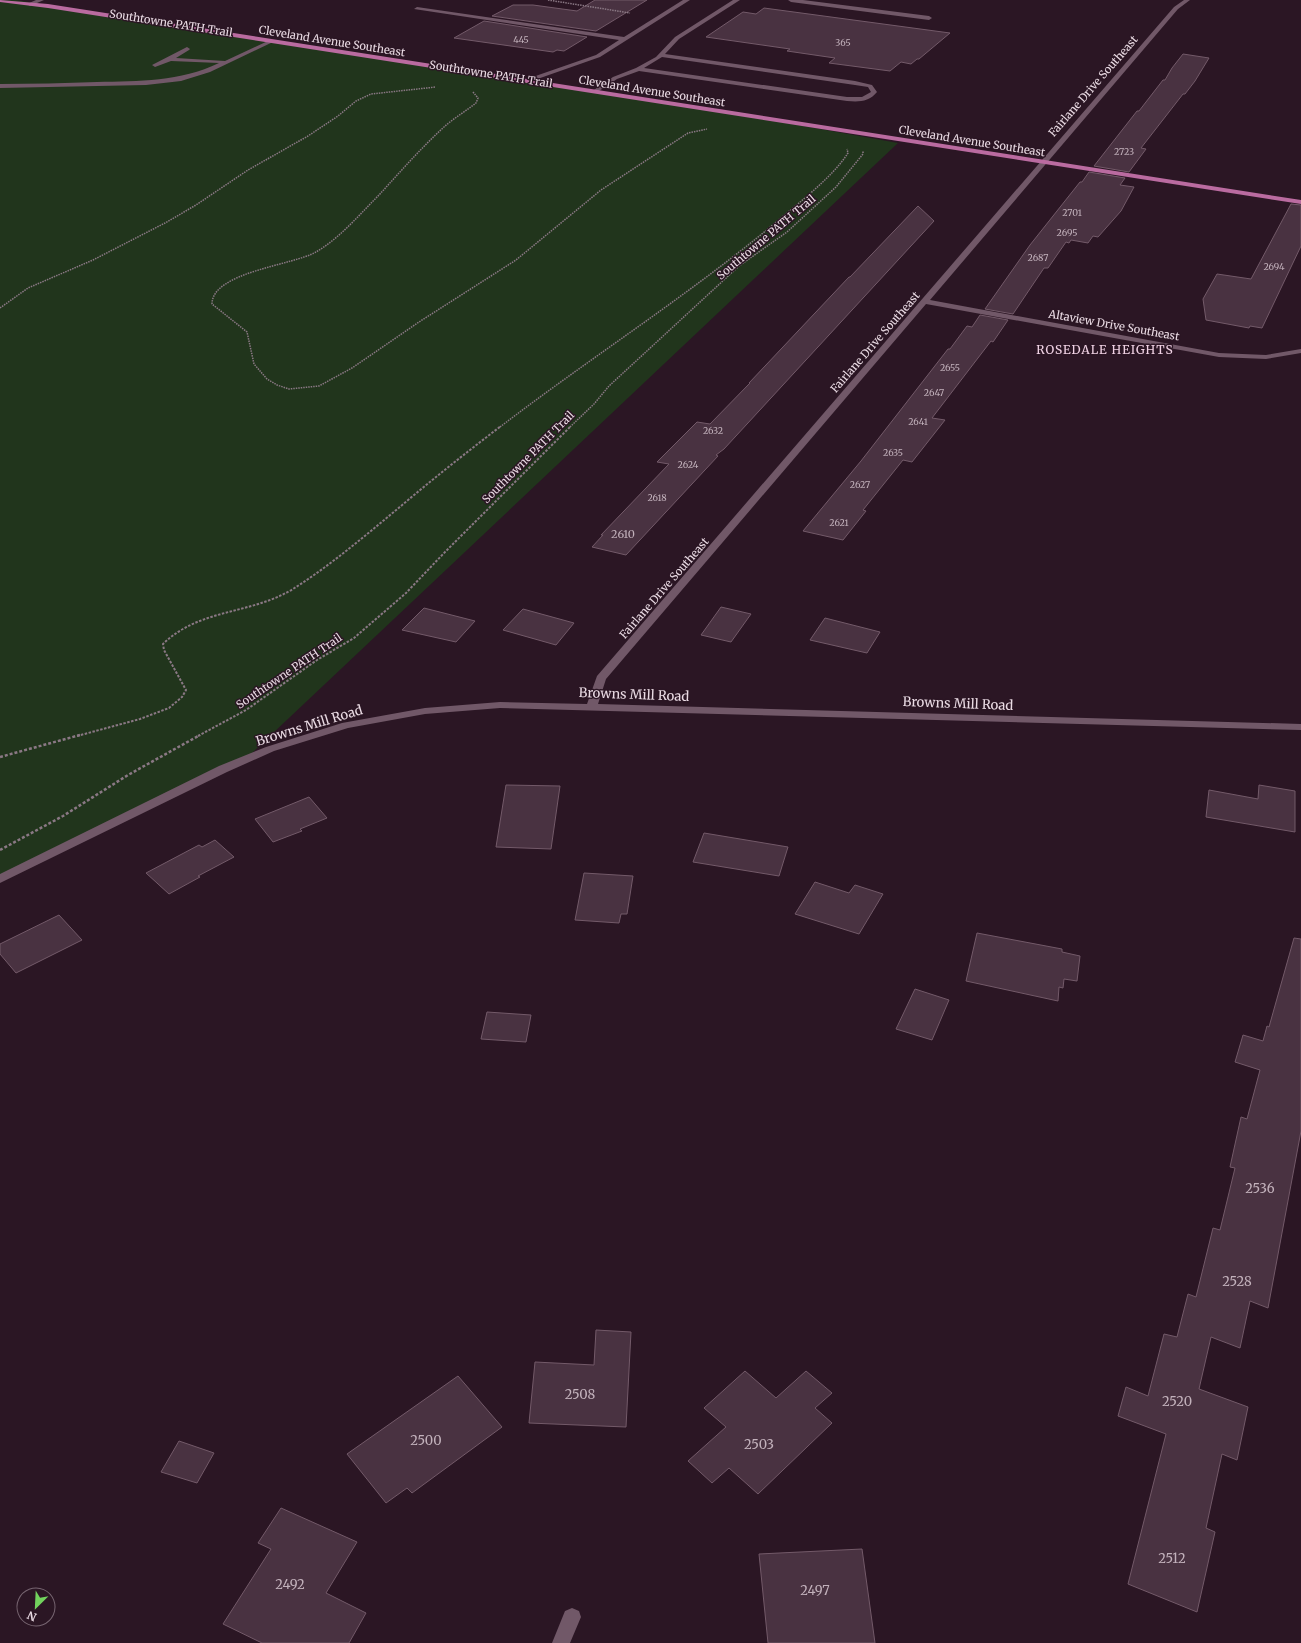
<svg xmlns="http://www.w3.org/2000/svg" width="1301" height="1643" font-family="Merriweather,serif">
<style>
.green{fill:#21351c}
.building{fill:#493241;stroke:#735a69}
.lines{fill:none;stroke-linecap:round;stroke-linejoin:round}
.path-far2{stroke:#8a7884;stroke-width:1.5;stroke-dasharray:1.5 1;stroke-linecap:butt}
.path-far1{stroke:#8a7884;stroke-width:2;stroke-dasharray:2.5 1.5;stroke-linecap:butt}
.path{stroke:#8a7884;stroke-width:2.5;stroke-dasharray:3 2;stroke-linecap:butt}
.minor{fill:#715868;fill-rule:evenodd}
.major{fill:#ba6ba0;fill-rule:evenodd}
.labels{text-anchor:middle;stroke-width:3;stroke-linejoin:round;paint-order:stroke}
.far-number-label{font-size:9px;fill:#c2b1bb}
.far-street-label{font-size:11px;fill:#eadbe4;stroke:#2b1624}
.number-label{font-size:11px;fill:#c2b1bb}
.far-neighbourhood-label{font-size:12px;letter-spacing:1px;fill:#f0d2e4;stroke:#2b1624}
.street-label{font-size:13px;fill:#eadbe4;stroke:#2b1624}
.near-number-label{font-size:13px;fill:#c2b1bb}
</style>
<rect width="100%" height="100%" fill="#2b1624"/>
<path class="green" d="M0 0H16C311 46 605 89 898 143L252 753 0 880Z"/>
<path class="building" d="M595 0H647L596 31 492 16 513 5H533L577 11Z
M764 8 950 33 919 59H917L911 64 901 62 890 71 829 63 835 58 787 51 790 49 706 37 743 12 756 14Z
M484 21 587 37 564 51 557 50 553 52 454 38Z
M1183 54 1209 58 1195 81 1185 94H1183L1141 148 1146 149 1129 172 1094 166 1137 111H1139L1163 80H1165L1172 68Z
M1089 172 1125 178 1120 185 1134 187 1121 211 1098 237 1093 236 1088 243 1071 240 1069 243 1066 242 1048 268H1044L1013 314 985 309 1030 245 1080 182H1082Z
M1291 204 1301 205V246L1262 328 1250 326 1249 328 1206 320 1203 299 1217 274 1251 279Z
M918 206 934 221 724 449 716 455 718 456 626 555 592 547 603 535H601L669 464 657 462 697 422 710 424 750 383H749L849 277H850Z
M980 315 1008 320 993 342 991 341 932 418 945 420 912 462 903 460 863 510 866 511 843 540 803 531 861 461 948 349H950L967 326 972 327Z
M721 607 751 614 731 642 701 635Z
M424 608 475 621 456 642 402 630Z
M523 609 574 623 556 645 503 630Z
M825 618 880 632 867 653 810 640Z
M506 785 560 786 551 849 496 847Z
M1259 785 1295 791V832L1206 817 1209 790 1258 799Z
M309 797 327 818 300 829 302 831 273 842 255 819Z
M704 833 788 847 779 876 693 862Z
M215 840 234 857 198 876 200 877 169 894 146 873 199 845 202 847Z
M584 873 633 876 627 914H621L619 923 575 920Z
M815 882 849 893 855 885 883 894 859 934 795 914Z
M59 915 82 940 16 973 0 954V944Z
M977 933 1062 949V952L1080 956 1077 981 1064 979 1063 988 1059 987 1058 1001 966 981Z
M1294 938 1301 939V1131L1268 1308 1250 1301 1240 1348 1211 1337 1199 1389 1248 1407 1237 1460 1222 1454 1206 1528 1215 1532 1197 1612 1128 1584 1166 1434 1118 1416 1126 1387 1148 1396 1164 1334 1177 1337 1188 1294 1196 1297 1213 1228 1220 1230 1235 1168 1230 1167 1241 1117 1247 1119 1260 1070 1235 1062 1243 1035 1263 1041 1267 1026 1269 1027Z
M915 989 949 1000 932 1040 896 1029Z
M487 1012 531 1015 526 1042 481 1039Z
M596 1330 631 1332 626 1427 529 1423 535 1362 594 1365Z
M745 1371 776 1398 806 1371 832 1393 815 1408 832 1423 758 1494 729 1468 712 1483 688 1461 726 1427 704 1408Z
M458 1376 502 1427 412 1493 407 1488 386 1503 347 1454Z
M179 1441 214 1453 197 1483 161 1472Z
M281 1508 357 1542 326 1593 366 1613 349 1643H262L223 1624 271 1549 258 1543Z
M862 1549 875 1643H768L759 1554Z"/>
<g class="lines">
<path class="path-far2" d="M548 0 630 13
M473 92 478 98 476 103C466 111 454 118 444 127 421 148 400 172 379 195 359 215 340 238 316 252 294 265 212 272 212 304L247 332 254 364 267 379 277 385 289 389 319 386 352 368 419 322 516 260 601 190 688 133 707 129
M0 308 28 288 93 260 165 223 196 205 248 170 308 136 338 116 356 101 371 94 436 87
M500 427C590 358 686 297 774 224 797 204 832 178 848 153L847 149
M570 427 594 404 609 386 739 266 787 232 836 187 863 154V151"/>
<path class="path-far1" d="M77 736 140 719 169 708 182 697 186 690 164 650 163 644C200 608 250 615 293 589 331 565 366 535 401 506 434 478 467 452 501 426
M198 736 246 710 317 660 354 638 406 593 446 551 571 426"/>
<path class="path" d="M0 757 80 735
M0 850 63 816 128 775 200 735"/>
<path class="minor" d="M36 0H44L30 6 27 4Z
M683 0H690L600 57 526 83 524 82V80L596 55 619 40 414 9 417 7 624 37Z
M733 0H740L679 39 665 54 855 81 872 85 877 92C869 102 859 102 847 101L639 71 617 79 596 93 591 92 613 77 636 68 656 57 675 37ZM662 57 855 85 868 87 871 92 862 97H847L644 68Z
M788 0H803L929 16 932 18 929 20 791 2Z
M1184 0H1190L1178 9 930 300 1219 353 1266 355 1301 349V353L1266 359 1219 357 926 304 606 679 598 704 1301 724V730L500 708 425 714 348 728 274 751 227 772 0 883V874L219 766 266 747 342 723 425 708 500 702 587 704 597 676 1174 7Z
M270 40 275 41 210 72 181 81 146 85 0 88V84C32 84 65 83 97 82 139 81 180 82 219 63L171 61 155 67 152 65 187 47 190 49 189 50 176 58 225 61Z
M572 1608 579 1611 581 1617 570 1643H552L565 1611Z"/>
<path class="major" d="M0 0 48 4 1301 200V204L48 8 0 2Z"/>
</g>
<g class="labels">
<g class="far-number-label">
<text x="521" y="43">445</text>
<text x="843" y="46">365</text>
<text x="1124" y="155">2723</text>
<text x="1072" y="216">2701</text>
<text x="1067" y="236">2695</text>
<text x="1038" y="261">2687</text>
<text x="1274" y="270">2694</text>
<text x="950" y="371">2655</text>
<text x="934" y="396">2647</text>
<text x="918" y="425">2641</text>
<text x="713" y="434">2632</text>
<text x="893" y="456">2635</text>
<text x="688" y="468">2624</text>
<text x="860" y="488">2627</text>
<text x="657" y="501">2618</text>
<text x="839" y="526">2621</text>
</g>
<g class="far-street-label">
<text transform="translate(171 23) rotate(9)" y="4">Southtowne PATH Trail</text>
<text transform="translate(332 41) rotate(9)" y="4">Cleveland Avenue Southeast</text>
<text transform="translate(491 74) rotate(9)" y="4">Southtowne PATH Trail</text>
<text transform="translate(1093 86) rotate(-49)" y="4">Fairlane Drive Southeast</text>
<text transform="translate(652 91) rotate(9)" y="4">Cleveland Avenue Southeast</text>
<text transform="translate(972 141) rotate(9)" y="4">Cleveland Avenue Southeast</text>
<text transform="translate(766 237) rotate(-40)" y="4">Southtowne PATH Trail</text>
<text transform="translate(1114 325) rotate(10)" y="4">Altaview Drive Southeast</text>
<text transform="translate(875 342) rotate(-49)" y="4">Fairlane Drive Southeast</text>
<text transform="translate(528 457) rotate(-45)" y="4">Southtowne PATH Trail</text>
<text transform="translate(664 588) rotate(-49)" y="4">Fairlane Drive Southeast</text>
<text transform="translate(289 671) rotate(-34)" y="4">Southtowne PATH Trail</text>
</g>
<g class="number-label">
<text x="623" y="538">2610</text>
</g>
<g class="far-neighbourhood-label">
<text x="1105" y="354">ROSEDALE HEIGHTS</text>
</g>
<g class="street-label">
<text transform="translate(634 694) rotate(2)" y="5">Browns Mill Road</text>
<text transform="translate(958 703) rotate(2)" y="5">Browns Mill Road</text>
<text transform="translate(309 725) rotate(-17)" y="5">Browns Mill Road</text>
</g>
<g class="near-number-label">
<text x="1260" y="1193">2536</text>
<text x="1237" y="1286">2528</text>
<text x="580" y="1399">2508</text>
<text x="1177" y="1406">2520</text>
<text x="426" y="1445">2500</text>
<text x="759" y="1449">2503</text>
<text x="1172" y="1563">2512</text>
<text x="290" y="1589">2492</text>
<text x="815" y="1595">2497</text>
</g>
</g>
<g transform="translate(36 1607) rotate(204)"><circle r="19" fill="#2b1624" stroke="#776571"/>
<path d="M0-3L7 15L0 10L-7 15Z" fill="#72d25d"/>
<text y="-6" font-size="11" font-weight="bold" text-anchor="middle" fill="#eadbe4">N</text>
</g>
</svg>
